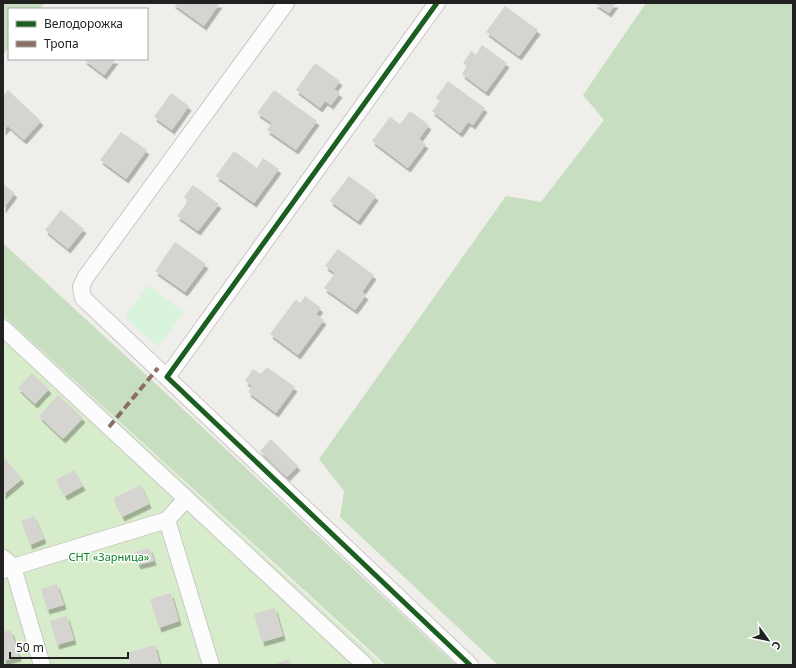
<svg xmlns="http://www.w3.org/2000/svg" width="796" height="668" font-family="'Noto Sans',sans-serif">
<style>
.grass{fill:#d7ecca}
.forest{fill:#c7dec0}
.park{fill:#d9f4dc}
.building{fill:#d6d4d1;filter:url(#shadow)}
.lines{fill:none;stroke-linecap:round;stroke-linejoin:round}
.minor-casing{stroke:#c8c8c6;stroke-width:18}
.minor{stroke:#fdfcfc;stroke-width:16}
.quiet{stroke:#8d6e63;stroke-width:4;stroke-dasharray:8 4;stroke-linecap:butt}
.cycleway-casing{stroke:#fff;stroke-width:8}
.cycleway{stroke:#1b5e20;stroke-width:5}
.labels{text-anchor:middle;stroke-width:3;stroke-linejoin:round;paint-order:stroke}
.park-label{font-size:11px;fill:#0d8125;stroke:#fff}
</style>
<defs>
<filter id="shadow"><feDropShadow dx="2.5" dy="4.5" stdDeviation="0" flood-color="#0004"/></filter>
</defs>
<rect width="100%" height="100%" fill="#efeeea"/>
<path class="grass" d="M3 315 383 665H3Z"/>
<path class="forest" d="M3 3H46L39 9H9V47L3 55Z
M646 3H793V665H498L340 517 344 491 319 459 506 196 541 202 604 120 583 95Z
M3 243 168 395 456 665H386L3 315Z"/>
<path class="park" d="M148 285 184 312 158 347 125 317Z"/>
<path class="building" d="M172 3H220L204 26Z
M594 3H616L609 13Z
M505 6 538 30 519 56 486 32Z
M482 45 507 63 486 92 462 74 467 66 463 63 471 51 476 55Z
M83 59H116L104 75Z
M315 63 340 81 334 89 340 93 331 105 325 101 320 108 296 90Z
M448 81 485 108 473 125 468 122 460 133 432 111 440 101 436 98Z
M8 90 41 121 24 140 8 126 3 131V96Z
M274 90 317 121 296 150 267 130 272 123 257 113Z
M171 93 189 106 172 130 154 117Z
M410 111 429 125 419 139 426 144 408 168 372 141 390 117 400 124Z
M121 132 147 150 126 179 100 160Z
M234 151 257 168 263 158 279 169 254 203 216 176Z
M349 176 376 196 358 221 330 201Z
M3 184 15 193 3 209Z
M193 185 219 204 198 231 177 216 188 201 184 197Z
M61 210 84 229 68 249 45 230Z
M175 242 206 264 185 292 155 271Z
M338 249 374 275 362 292 366 295 355 310 324 288 335 273 325 266Z
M305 296 321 308 316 314 324 320 298 355 270 334 296 299 300 303Z
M267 367 295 387 276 413 248 392 252 386 245 381 253 369 261 374Z
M32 373 49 389 35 404 18 388Z
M58 395 83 418 63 439 39 416Z
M271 439 298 466 287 477 260 451Z
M3 457H4L22 479 3 495Z
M74 470 83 486 65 496 56 480Z
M141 485 149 504 122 517 113 498Z
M34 516 44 539 30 545 21 521Z
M150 548 154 561 138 565 134 552Z
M57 584 64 605 47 610 41 589Z
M171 593 179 621 159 628 150 599Z
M275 608 283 636 262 642 254 614Z
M67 616 74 640 57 645 50 621Z
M11 630 19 657 3 661V632Z
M155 645 160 665H131L127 653Z
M289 659 291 665H272Z"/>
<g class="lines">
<g class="minor-casing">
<path id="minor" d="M286 3 85 278 81 287 83 298 470 665
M3 328 365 665
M167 377 437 3
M167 520 211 665
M3 558 13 567 42 665
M3 570 167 520 186 499"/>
</g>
<use href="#minor" class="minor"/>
<path class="quiet" d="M109 427 158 368"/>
<g class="cycleway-casing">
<path id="cycleway" d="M437 3 167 377 470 665"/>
</g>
<use href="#cycleway" class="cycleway"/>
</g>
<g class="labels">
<g class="park-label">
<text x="109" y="561">СНТ «Зарница»</text>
</g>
</g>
<rect width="796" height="668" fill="none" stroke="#212121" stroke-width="8"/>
<rect x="8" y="8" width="140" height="52" fill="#ffffff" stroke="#a6a6a6"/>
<rect x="16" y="21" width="20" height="6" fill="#1b5e20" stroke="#a6a6a6"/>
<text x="44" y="28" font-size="12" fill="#212121">Велодорожка</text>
<rect x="16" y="41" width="20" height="6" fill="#8d6e63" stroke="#a6a6a6"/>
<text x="44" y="48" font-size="12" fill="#212121">Тропа</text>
<g transform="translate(768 640) rotate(123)" stroke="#ffffff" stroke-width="3" paint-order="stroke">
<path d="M0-3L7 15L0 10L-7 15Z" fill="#212121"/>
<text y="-6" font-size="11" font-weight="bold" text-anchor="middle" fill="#212121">С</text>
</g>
<path d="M10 652v6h118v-6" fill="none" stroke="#212121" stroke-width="2"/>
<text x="16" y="652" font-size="12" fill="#212121" stroke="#ffffff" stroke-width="3" paint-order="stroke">50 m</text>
</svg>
